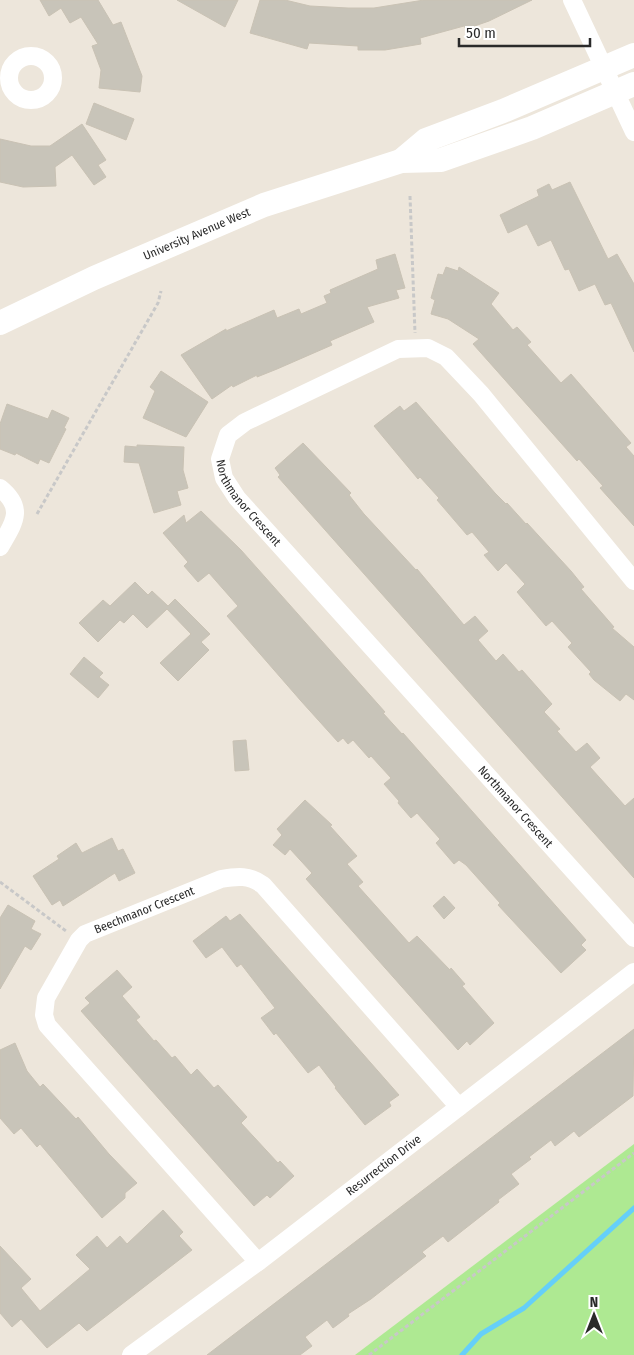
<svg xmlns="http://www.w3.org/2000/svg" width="634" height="1355" font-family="'Fira Sans Condensed',sans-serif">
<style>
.green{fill:#aee992}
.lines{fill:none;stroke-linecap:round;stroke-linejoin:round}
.stream{stroke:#65cff9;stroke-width:5}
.building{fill:#c8c4b9;stroke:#c9c2b4}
.path{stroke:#c8c8c8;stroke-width:3;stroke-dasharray:4 2.5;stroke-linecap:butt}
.street{stroke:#fff;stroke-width:18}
.secondary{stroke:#fff;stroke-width:24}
.labels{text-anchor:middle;stroke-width:5;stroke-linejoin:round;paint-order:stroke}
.street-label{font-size:12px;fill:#2a2a2a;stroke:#fff}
</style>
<rect width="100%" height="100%" fill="#ede6db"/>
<path class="green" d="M634 1144V1355H355Z"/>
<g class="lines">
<path class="stream" d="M462 1355 481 1334 524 1308 634 1208"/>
</g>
<path class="building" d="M40 0H98L113 25 121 22 142 76 140 92 99 88 101 70 92 46 98 44 81 17 70 23 61 8 49 16Z
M177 0H238L225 27Z
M260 0H285L310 6 348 8H374L424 0H532L489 21 466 29 464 26 420 38 421 44 385 50H358V46L309 43 307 49 250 33Z
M94 103 134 119 126 140 86 124Z
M82 124 106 160 98 165 106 177 94 185 72 155 55 167 56 186 23 187 0 182V139L31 146H50Z
M570 182 608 259 617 254 634 284V352L611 303 605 305 595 284 579 291 569 269 565 270 551 240 538 246 527 224 508 233 500 215 539 196 537 190 549 184 552 190Z
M395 254 405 288 396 290 399 298 367 307 374 322 330 341 332 345 277 369 257 377V375L233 387 232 385 212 399 181 355 226 329V331L274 310 277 318 299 309 301 314 327 303 324 296 331 293 330 290 378 269 376 260Z
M446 267 458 271 459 267 499 293 491 304 513 330 517 327 531 342 527 345 561 383 571 374 631 443 626 447 634 456V526L600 488 603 486 579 459 577 461 473 344 479 339 448 319 431 314 435 300 431 298 438 274 443 275Z
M161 371 208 402 186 437 143 418 155 391 150 387Z
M416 402 495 493 506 504 507 503 526 524 527 523 571 571 584 587 581 589 614 627 612 628 634 647V700L626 694 620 701 594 680 589 674 591 672 568 647 572 643 552 621 546 626 517 592 525 584 506 563 498 571 484 555 489 552 472 532 467 535 437 500 439 498 420 477 418 479 374 426 400 406 404 411Z
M7 404 48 419 52 410 69 418 64 428 66 429 49 463 40 459 38 464 16 453 15 455 0 449V424Z
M303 443 351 493 349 495 364 514 416 570 417 569 464 625 475 616 488 631 478 640 496 661 503 654 519 672 522 670 552 704 544 712 560 729 557 731 576 752 587 743 600 758 590 767 625 806 634 798V878L278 477 280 475 275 468Z
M137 445 184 447 183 470 188 488 177 491 181 505 154 513 139 463 124 462 125 446 137 447Z
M201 511 241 550 385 712 383 713 402 734 403 733 586 940 581 945 586 950 561 973 498 905 500 903 466 865 459 860 454 864 436 843 440 839 417 813 411 818 398 803 399 801 384 784 391 778 371 756 369 758 353 740 348 744 343 738 338 742 301 701 227 616 238 606 209 573 198 582 184 566 188 562 163 533 184 515 186 523Z
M135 582 148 595 152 591 168 606 175 599 210 634 201 642 209 650 178 681 160 663 191 634 167 609 147 628 133 614 124 623 120 620 98 642 79 623 103 600 110 606Z
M84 657 103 673 99 677 109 685 98 698 70 674Z
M246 740 249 770 235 771 233 741Z
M305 800 332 825 330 826 357 856 347 864 363 882 358 886 409 943 417 936 450 970 451 968 465 984 462 986 494 1023 470 1045 467 1041 458 1050 306 879 312 873 290 849 285 855 273 845 282 835 277 829Z
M112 838 118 851 123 849 135 873 119 881 115 873 63 906 60 900 52 905 33 876 59 859 57 856 76 843 82 853Z
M444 896 455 908 444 919 433 906Z
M8 905 35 921 31 929 41 934 31 950 25 946 0 989V918Z
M240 914 399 1095 389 1102 391 1106 365 1125 335 1088 336 1087 319 1065 308 1073 276 1033 274 1035 261 1018 275 1008 241 964 237 967 222 947 206 958 193 941 226 916 230 921Z
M117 970 132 987 122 996 140 1017 136 1020 154 1041 156 1040 172 1058 175 1056 191 1075 197 1069 214 1088 218 1085 247 1117 241 1123 278 1163 280 1161 294 1176 270 1198 267 1195 254 1206 81 1011 90 1003 85 998Z
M634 1029 633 1096 579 1137 574 1131 555 1146 551 1140 529 1157 531 1159 511 1174 519 1184 498 1200 499 1202 448 1242 443 1236 422 1252 426 1256 371 1299 348 1314 349 1316 333 1328 327 1320 305 1337 312 1346 300 1355H207Z
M15 1043 27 1071 40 1087 43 1084 76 1119 78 1117 109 1154 137 1183 125 1193V1198L102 1218 40 1144 37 1147 21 1128 14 1134 0 1118V1050Z
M163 1210 183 1232 179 1236 192 1250 87 1331 79 1323 47 1348 21 1319 12 1327 0 1313V1246L31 1279 21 1288 40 1311 90 1269 76 1255 97 1236 107 1248 120 1236 127 1244Z"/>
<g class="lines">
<path class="path" d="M410 196 415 333
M37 514 158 303 161 291
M0 882 66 931
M369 1355 634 1153"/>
<g class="street">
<path d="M572 0 634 132"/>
<circle cx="31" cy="78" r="22"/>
<path d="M0 488C26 509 13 524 0 547"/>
<path id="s1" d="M634 581 481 394 446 357 428 348 398 349 245 422 228 435 220 459 224 478 237 498 634 938"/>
<path id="s2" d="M258 1262 47 1025 44 1015 46 998 79 940 85 934 221 879C238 876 249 875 263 885L459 1107"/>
<path id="s3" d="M131 1355 258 1262 634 972"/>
</g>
<g class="secondary">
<path d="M401 161 426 140 503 111 634 55"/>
<path id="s4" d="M0 323 94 278 264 205 401 161 441 160 532 128 634 84"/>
</g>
</g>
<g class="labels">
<g class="street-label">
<text dy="4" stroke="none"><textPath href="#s4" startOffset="216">University Avenue West</textPath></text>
<text dy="4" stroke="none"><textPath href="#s1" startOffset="612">Northmanor Crescent</textPath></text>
<text dy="4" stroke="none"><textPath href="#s1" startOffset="1018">Northmanor Crescent</textPath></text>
<text dy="4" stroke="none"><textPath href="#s2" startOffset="484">Beechmanor Crescent</textPath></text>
<text dy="4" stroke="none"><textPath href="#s3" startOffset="316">Resurrection Drive</textPath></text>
</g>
</g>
<g transform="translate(594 1315)" stroke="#ffffff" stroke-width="4" paint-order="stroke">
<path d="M0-4L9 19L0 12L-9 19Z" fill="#2a2a2a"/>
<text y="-8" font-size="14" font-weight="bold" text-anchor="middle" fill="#2a2a2a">N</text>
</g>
<path d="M459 38v8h131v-8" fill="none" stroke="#2a2a2a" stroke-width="2.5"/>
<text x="466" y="38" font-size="15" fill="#2a2a2a" stroke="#ffffff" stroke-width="4" paint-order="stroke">50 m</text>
</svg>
